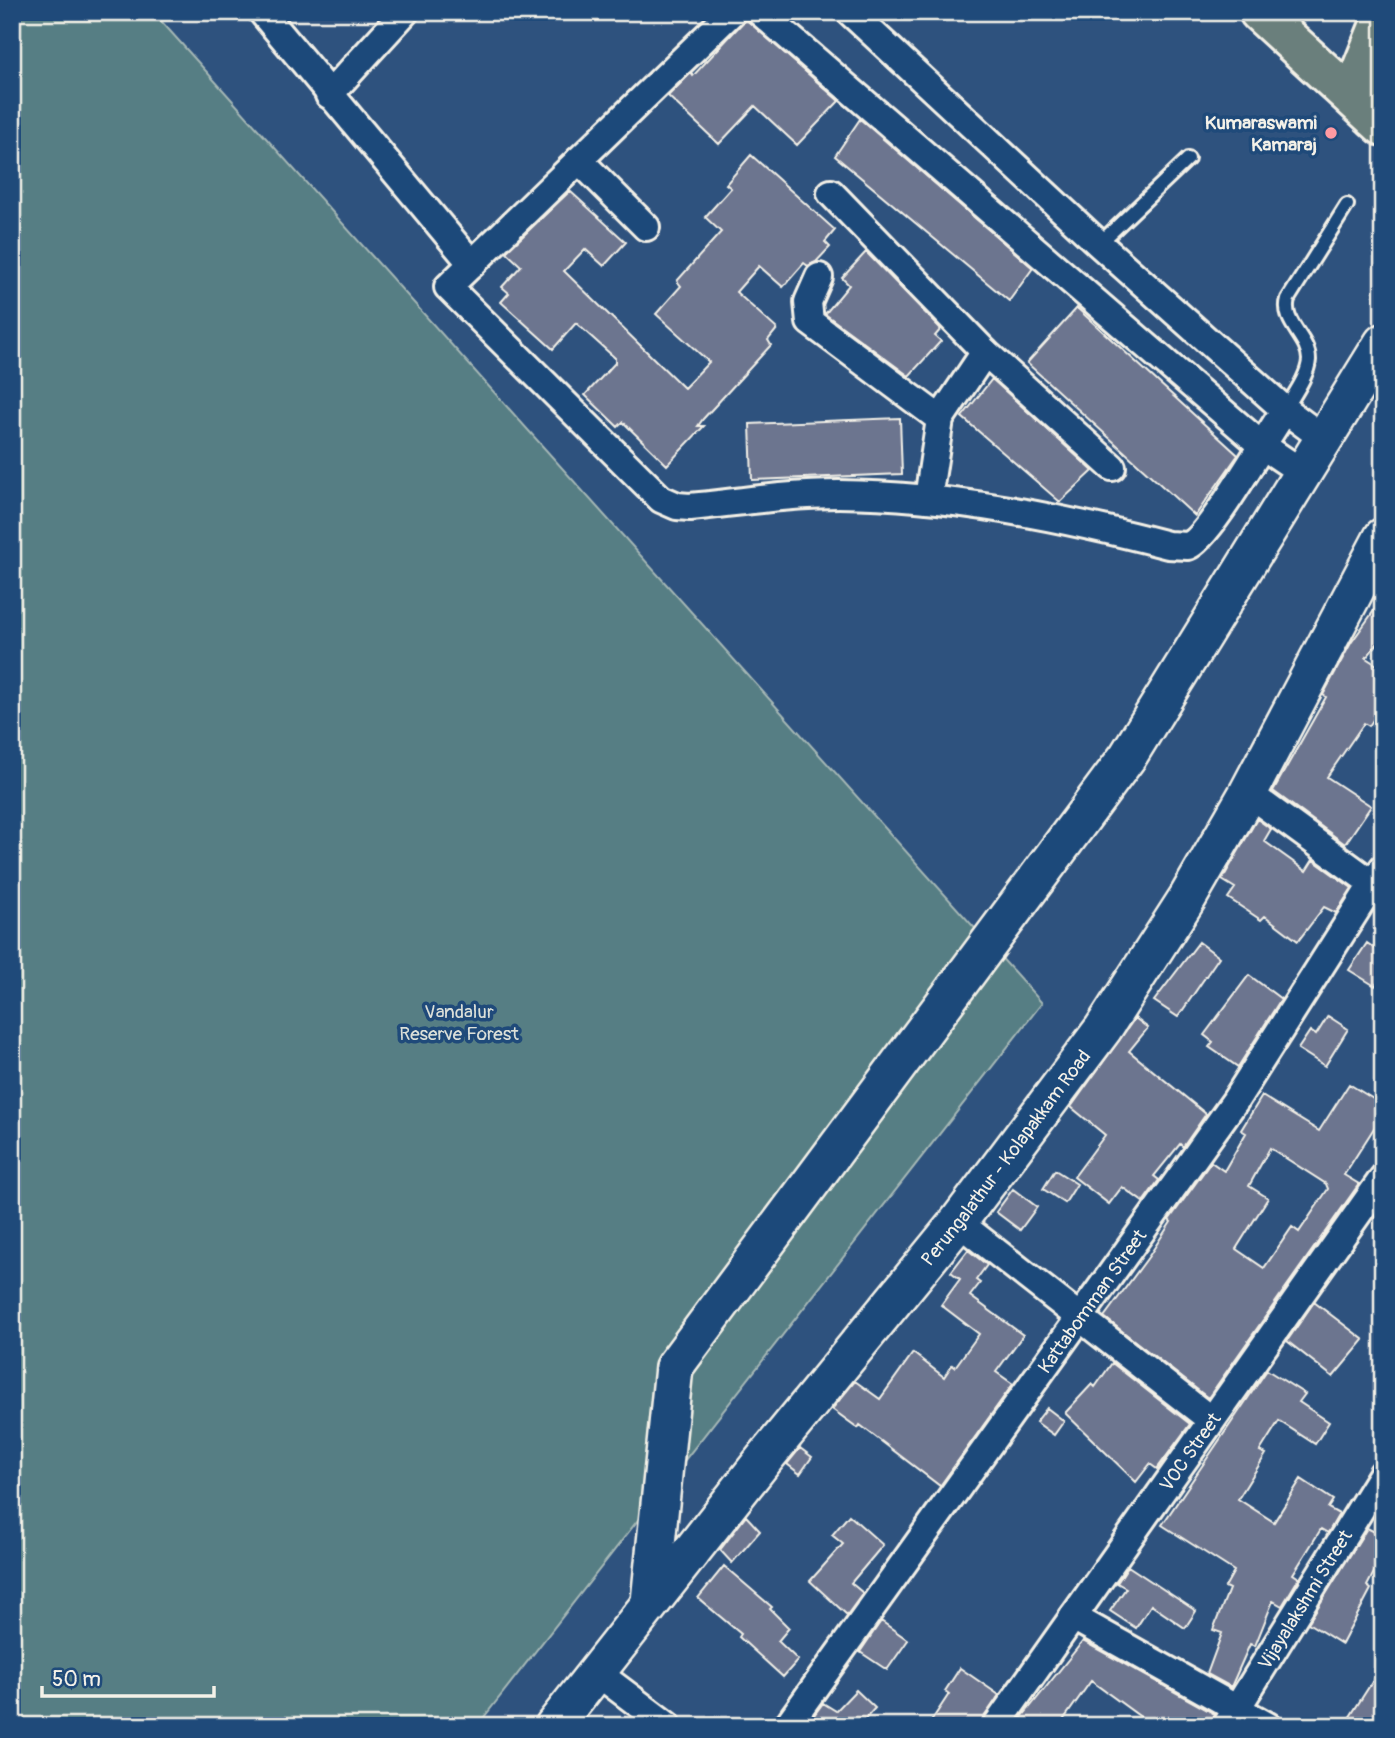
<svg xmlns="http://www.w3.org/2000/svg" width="1395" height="1738" font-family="Pangolin,sans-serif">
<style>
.green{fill:#577e84;stroke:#a6b8b6;stroke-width:2}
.building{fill:#6c748f;stroke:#f4f1e8;stroke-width:2;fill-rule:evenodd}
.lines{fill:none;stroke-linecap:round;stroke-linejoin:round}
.lane-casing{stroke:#f4f1e8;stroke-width:18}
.street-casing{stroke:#f4f1e8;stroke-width:32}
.secondary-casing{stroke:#f4f1e8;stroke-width:42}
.highway-casing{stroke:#f4f1e8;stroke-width:44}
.lane{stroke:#1f4a7a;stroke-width:12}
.street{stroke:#1f4a7a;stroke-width:26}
.secondary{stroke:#1f4a7a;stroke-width:37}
.highway{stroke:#6b7f7c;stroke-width:38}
.poi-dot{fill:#ff9aa2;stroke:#1f4a7a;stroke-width:2.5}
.labels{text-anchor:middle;stroke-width:7;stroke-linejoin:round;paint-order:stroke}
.poi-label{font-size:19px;font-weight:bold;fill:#f4f1e8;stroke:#1f4a7a;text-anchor:end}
.park-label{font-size:19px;fill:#dce0d9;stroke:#1f4a7a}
.street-label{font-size:19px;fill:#f4f1e8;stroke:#1f4a7a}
</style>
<rect width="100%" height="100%" fill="#2e527e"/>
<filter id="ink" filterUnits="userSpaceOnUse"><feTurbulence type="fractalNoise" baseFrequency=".0143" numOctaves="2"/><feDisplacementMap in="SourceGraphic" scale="14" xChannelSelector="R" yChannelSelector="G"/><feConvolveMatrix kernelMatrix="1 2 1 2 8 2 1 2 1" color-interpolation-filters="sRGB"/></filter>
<g filter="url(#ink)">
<path class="green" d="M12 12H153L1042 1003 477 1726H12Z"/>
<path class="building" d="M746 19 839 101 797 145 755 106 719 144 668 96 691 73 693 76Z
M860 119 1033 268 1009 301 835 156Z
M751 155 835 230 825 242 830 247 816 262 808 266 804 263 783 287 759 266 736 292 777 329 768 340 771 345 703 419 698 426H704L667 465 623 422 618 427 585 395 615 363V358L576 323 553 349 501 302 509 293 502 287 521 266 506 252 570 191 626 242 604 266 585 249 564 271 684 388 709 362 656 314 681 286 677 281 721 232 705 217 731 188 726 184Z
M866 252 941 329 935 336 941 341 909 376 825 314 849 285 842 278Z
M1077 308 1238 455 1195 516 1027 363Z
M992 379 1093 471 1060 502 962 417Z
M900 418 902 474 752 480 750 424Z
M1383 598V637L1366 658 1383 669V705L1369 726 1364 723 1327 777 1371 806 1345 844 1273 791 1326 697 1323 695 1351 643Z
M1257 819 1271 829 1264 841 1306 871 1313 860 1352 888 1336 913 1324 907 1298 941 1265 916 1261 920 1228 898 1235 888 1222 880Z
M1199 942 1219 957 1178 1017 1154 1001Z
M1367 943 1383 954V974L1375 986 1349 970Z
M1249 975 1281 999 1238 1067 1209 1047 1213 1042 1204 1035Z
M1328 1016 1348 1029 1325 1066 1298 1049 1310 1031 1316 1035Z
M1135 1018 1148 1028 1129 1051 1206 1114 1183 1147 1180 1144 1154 1176 1159 1180 1143 1202 1122 1187 1109 1204 1074 1177 1105 1135 1071 1107Z
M1349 1084 1383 1105V1114L1344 1175 1359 1184 1208 1398 1104 1317 1149 1256 1171 1222 1169 1220 1211 1162 1224 1171 1246 1133 1241 1130 1262 1096 1319 1131ZM1270 1148 1326 1184 1328 1189 1299 1232 1292 1227 1264 1268 1236 1249 1268 1198 1249 1186Z
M1055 1170 1077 1184 1065 1203 1043 1189Z
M1013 1189 1037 1207 1020 1230 996 1212Z
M968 1250 987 1265 976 1280 980 1283 970 1296 1023 1335 996 1372 1013 1384 940 1486 860 1425 858 1428 832 1409 855 1381 880 1399 913 1353 944 1377 952 1365 955 1367 979 1334 941 1305 960 1279 951 1272Z
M1314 1302 1364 1340 1333 1377 1287 1341Z
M1112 1363 1190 1424 1157 1469 1150 1464 1136 1482 1065 1413 1092 1384 1095 1387Z
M1267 1370 1305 1394 1299 1402 1329 1422 1315 1444 1279 1421 1260 1451 1266 1454 1238 1499 1274 1522 1301 1479 1333 1500 1328 1508 1339 1514 1328 1533 1321 1529 1293 1574 1299 1578 1282 1606 1273 1601 1255 1646 1250 1644 1231 1687 1207 1674 1222 1633 1213 1630 1229 1589 1225 1587 1234 1571 1162 1525Z
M1047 1408 1064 1421 1054 1435 1036 1422Z
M800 1448 812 1457 800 1474 787 1464Z
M849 1515 883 1545 851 1583 863 1593 847 1615 810 1581 843 1544 832 1535Z
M746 1516 760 1531 732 1563 720 1550Z
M1367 1528 1383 1536V1555L1367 1586 1371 1589 1342 1644 1308 1623Z
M724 1566 772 1607 770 1609 789 1628 778 1641 798 1660 783 1677 739 1637 741 1634 698 1598Z
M1128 1566 1196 1611 1185 1628 1151 1605 1136 1628 1110 1611 1126 1588 1117 1583Z
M881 1621 908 1640 887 1670 860 1652Z
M1083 1641 1215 1714 1210 1726H1153L1091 1681 1059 1726H1015Z
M1383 1665V1716L1377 1726H1344Z
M960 1668 999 1695 980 1726H928L949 1694 945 1691Z
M856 1690 875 1708 859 1726H814L809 1722 823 1703 836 1711Z"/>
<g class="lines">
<g class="lane-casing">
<path id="lane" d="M1099 244 1188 159
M1285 410C1293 396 1308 376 1309 360 1309 337 1281 323 1288 299L1347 205"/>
</g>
<g class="street-casing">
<g id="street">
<path d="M262 12 472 264"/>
<path d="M732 12 448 287 661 499 677 506 690 507C739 502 789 494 839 494 951 495 1060 517 1168 545L1188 546C1210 538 1266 436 1285 410"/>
<path d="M760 12 1260 444 1303 473"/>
<path d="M850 12 1099 244 1285 410 1324 439"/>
<path d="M329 95 405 12"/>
<path d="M579 160 646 227"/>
<path d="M831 193 985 352"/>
<path d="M819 277 808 302 810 322 940 419"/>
<path d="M928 499 940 419 985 352 1112 467"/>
<path d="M1248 793 1373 884"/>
<path d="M958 1222 1211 1420"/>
<path d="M1073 1617 1268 1726"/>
<path d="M595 1671 668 1726"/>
<path id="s1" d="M787 1726 1235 1101 1383 868"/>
<path id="s2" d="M996 1726 1383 1178"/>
<path id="s3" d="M1226 1726 1383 1473"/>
</g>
</g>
<g class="secondary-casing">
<g id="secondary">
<path d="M650 1602 674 1367 1128 756 1383 343"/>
<path id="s4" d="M554 1726 765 1458 958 1222 1103 1029 1188 897 1248 793 1383 537"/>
</g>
</g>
<g class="highway-casing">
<path id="highway" d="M1259 12 1383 126
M1374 118 1362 69 1383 17"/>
</g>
<use href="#lane" class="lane"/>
<use href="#street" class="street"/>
<use href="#secondary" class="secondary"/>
<use href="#highway" class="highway"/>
</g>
</g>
<circle class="poi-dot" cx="1331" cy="133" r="7"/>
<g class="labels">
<g class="poi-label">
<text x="1317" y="129">Kumaraswami<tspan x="1317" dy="22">Kamaraj</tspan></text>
</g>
<g class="park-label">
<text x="459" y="1018">Vandalur<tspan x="459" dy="22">Reserve Forest</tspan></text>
</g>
<g class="street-label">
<text dy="7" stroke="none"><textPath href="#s4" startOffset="726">Perungalathur - Kolapakkam Road</textPath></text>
<text dy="7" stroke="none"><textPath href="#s1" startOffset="523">Kattabomman Street</textPath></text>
<text dy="7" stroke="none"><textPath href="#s2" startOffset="336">VOC Street</textPath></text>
<text dy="7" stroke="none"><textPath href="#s3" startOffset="149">Vijayalakshmi Street</textPath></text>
</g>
</g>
<rect width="1395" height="1738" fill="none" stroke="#1f4a7a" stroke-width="42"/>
<rect x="21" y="21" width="1353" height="1696" fill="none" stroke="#f4f1e8" stroke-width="2.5" filter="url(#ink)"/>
<path d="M42 1686v10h172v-10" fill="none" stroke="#f4f1e8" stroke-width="3.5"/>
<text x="52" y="1686" font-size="21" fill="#f4f1e8" stroke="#1f4a7a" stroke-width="5" paint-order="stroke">50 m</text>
</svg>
